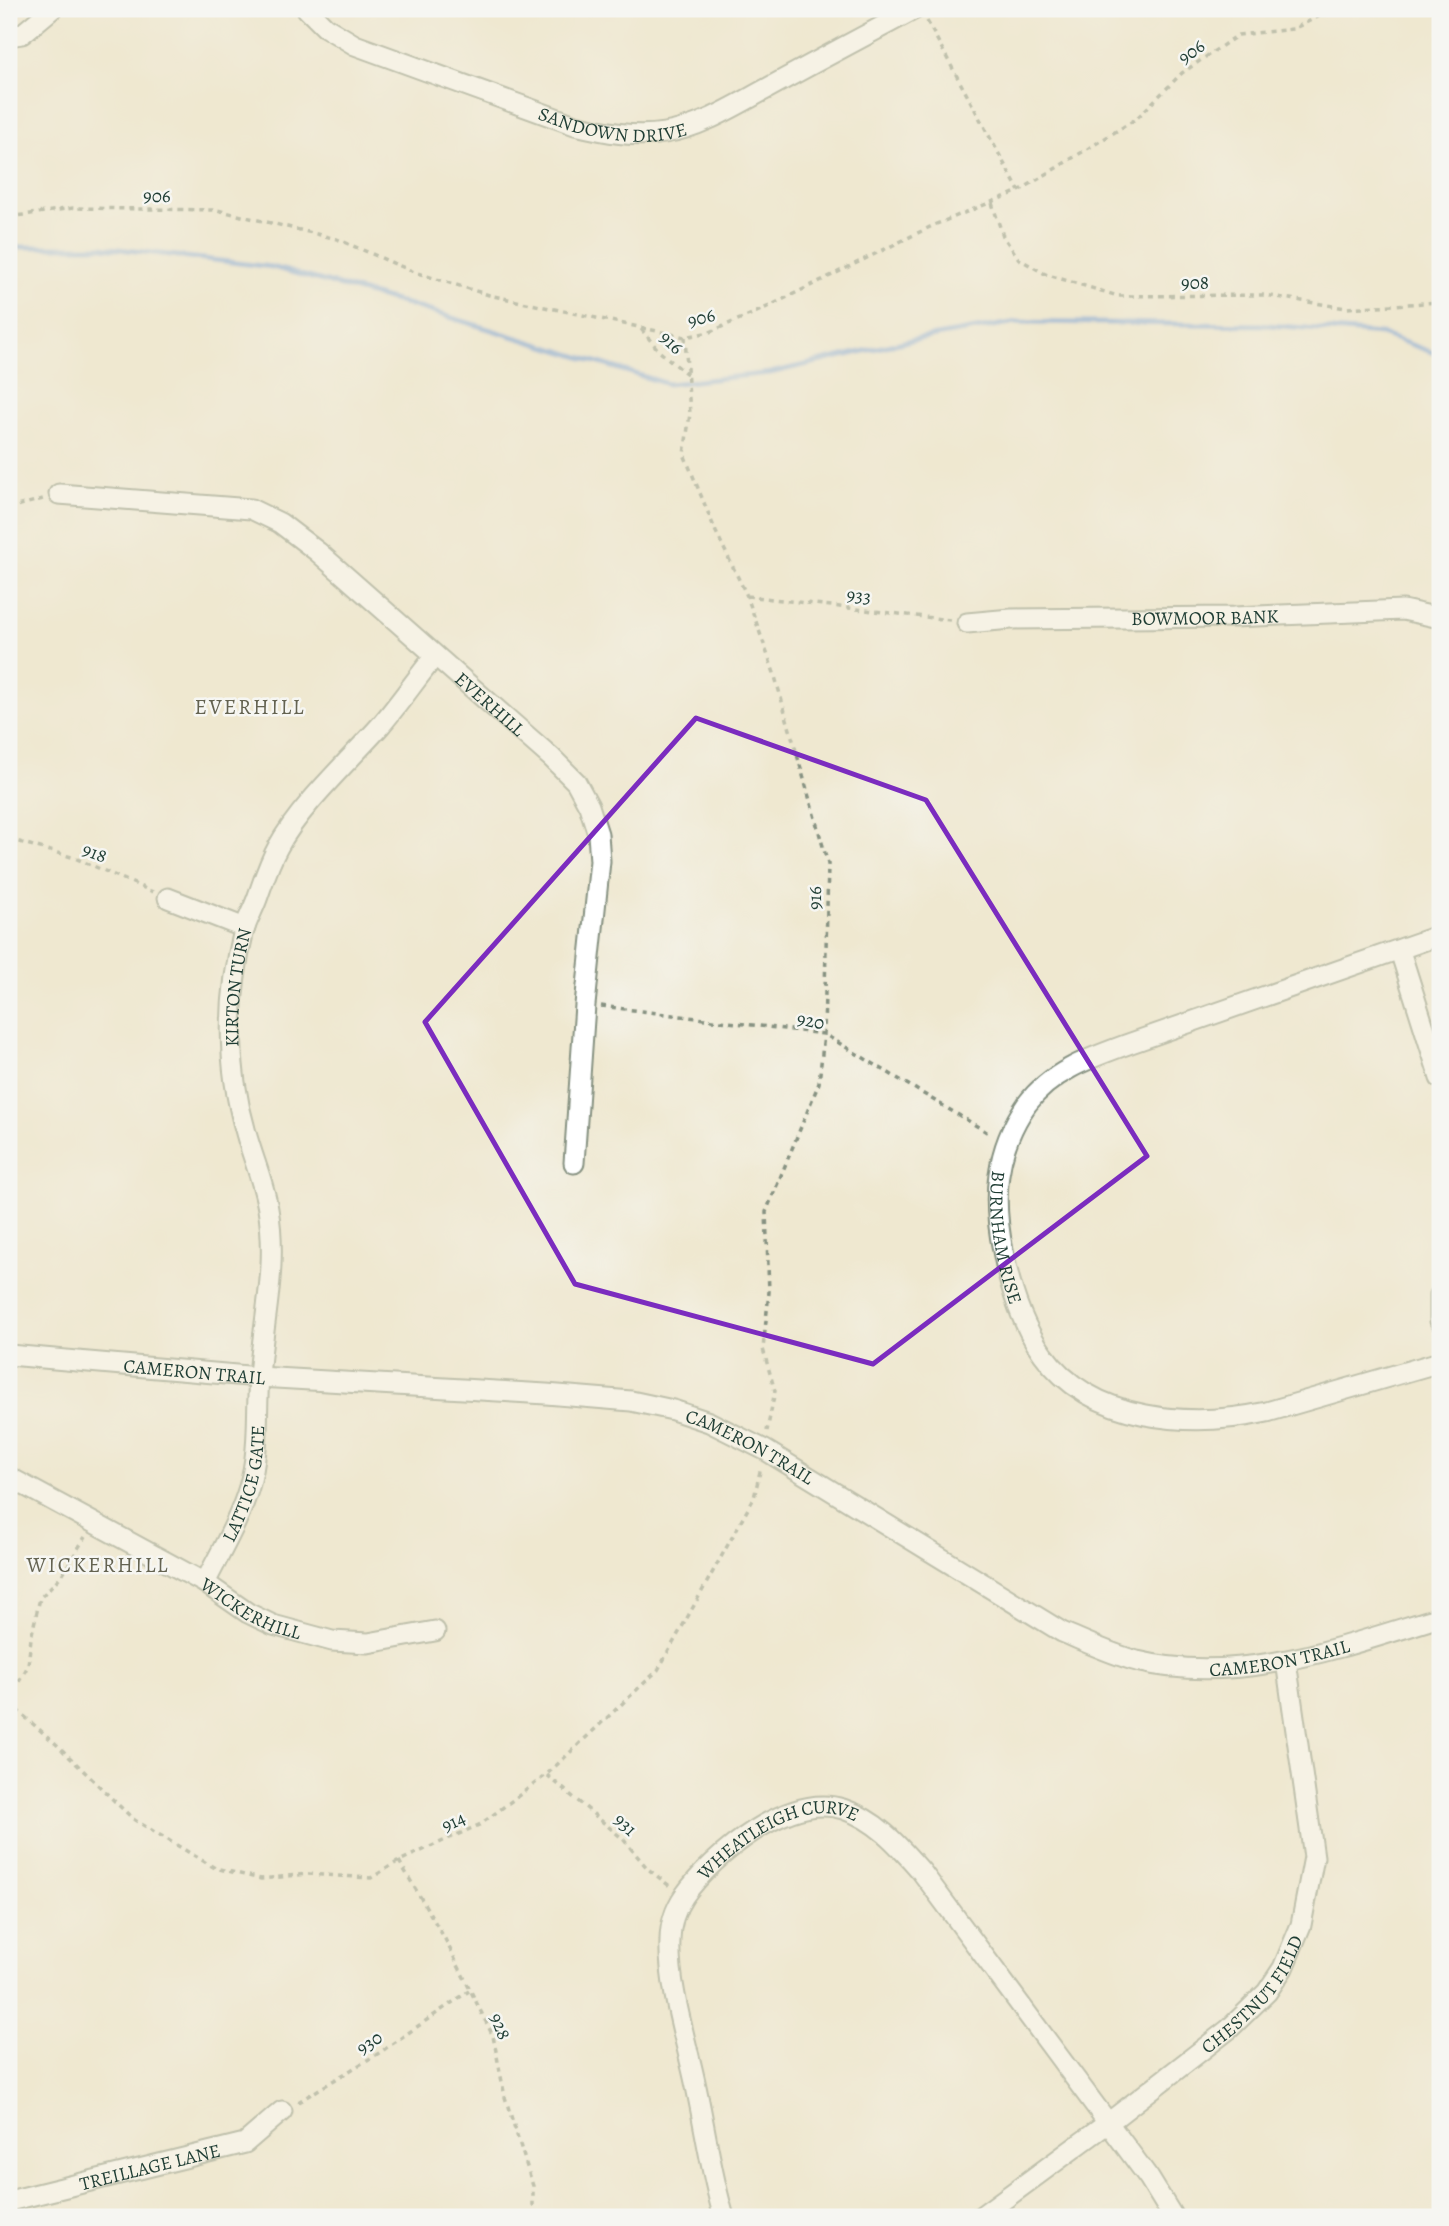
<svg xmlns="http://www.w3.org/2000/svg" width="1449" height="2226" font-family="Alegreya,serif">
<style>
.lines{fill:none;stroke-linecap:round;stroke-linejoin:round}
.stream{stroke:#6f9dd8;stroke-width:5}
.minor-casing{stroke:#879282;stroke-width:23}
.path{stroke:#879282;stroke-width:3.5;stroke-dasharray:5 5;stroke-linecap:butt}
.minor{stroke:#fff;stroke-width:19}
.marked{fill:none;stroke:#7b2cbf;stroke-width:5;stroke-linejoin:round}
.labels{text-anchor:middle;stroke-width:5;stroke-linejoin:round;paint-order:stroke}
.street-label{font-size:19px;fill:#1f3d34;stroke:#f6f6f2}
.neighbourhood-label{font-size:21px;letter-spacing:2px;fill:#646351;stroke:#f6f6f2}
</style>
<rect width="100%" height="100%" fill="#f6f6f2"/>
<filter id="ink" filterUnits="userSpaceOnUse"><feTurbulence type="fractalNoise" baseFrequency=".0143" numOctaves="2"/><feDisplacementMap in="SourceGraphic" scale="14" xChannelSelector="R" yChannelSelector="G"/><feConvolveMatrix kernelMatrix="1 2 1 2 8 2 1 2 1" color-interpolation-filters="sRGB"/></filter>
<filter id="wash" filterUnits="userSpaceOnUse"><feTurbulence type="fractalNoise" baseFrequency=".00686" numOctaves="4" result="noise"/><feDisplacementMap in="SourceGraphic" scale="28" xChannelSelector="R" yChannelSelector="G"/><feGaussianBlur stdDeviation="1.57" result="paint"/><feColorMatrix in="noise" values="0 0 0 0 0 0 0 0 0 0 0 0 0 0 0 0 0 1.4 0 .05"/><feComposite in="paint" operator="in"/></filter>
<g filter="url(#wash)">
<rect width="100%" height="100%" fill="#efe8d0"/>
<g class="lines">
<path class="stream" d="M9 247H102L272 267 410 305 668 384 770 373 912 340 1017 322 1268 325 1381 334 1440 355"/>
</g>
</g>
<g filter="url(#ink)">
<g class="lines">
<g class="minor-casing">
<g id="minor">
<path id="s1" d="M307 9 325 27 355 45 575 125C605 132 634 138 665 133 702 127 736 105 768 88 817 61 866 35 915 9"/>
<path d="M9 36 22 34 52 9"/>
<path id="s2" d="M59 494 251 509 280 523 318 552 552 758 576 782 589 806 598 834 600 861 585 1005 574 1163"/>
<path id="s3" d="M967 623 1011 619 1234 617 1403 610 1440 618"/>
<path d="M168 898 245 928"/>
<path id="s4" d="M1440 935 1131 1043C1093 1057 1052 1070 1027 1104 995 1150 992 1198 1003 1251 1010 1287 1021 1324 1043 1354 1092 1423 1192 1428 1267 1412L1440 1362"/>
<path d="M1400 951 1440 1078"/>
<path d="M1440 1295V1321"/>
<path id="s5" d="M9 1355 259 1377 546 1394 631 1401 673 1410 709 1422 765 1450 1062 1632C1086 1642 1111 1654 1137 1661 1239 1686 1344 1646 1440 1617"/>
<path id="s6" d="M9 1477 205 1583 248 1613 273 1625 332 1641 368 1643 435 1631"/>
<path id="s7" d="M205 1583C221 1551 239 1521 249 1487 260 1451 256 1414 259 1377 263 1320 278 1266 268 1209 264 1183 253 1159 246 1133 226 1065 227 998 244 930 248 918 254 908 258 896 264 879 269 863 278 847 300 806 348 762 380 726 399 704 416 679 435 656"/>
<path id="s8" d="M9 2201 245 2143 282 2111"/>
<path id="s9" d="M724 2217C711 2174 705 2127 695 2082 686 2040 668 1984 670 1941 670 1926 675 1909 684 1896 713 1855 789 1792 843 1809 877 1820 899 1846 921 1871L1149 2178 1173 2217"/>
<path id="s10" d="M980 2217 1108 2123 1229 2029 1267 1992 1283 1968 1301 1925 1314 1857 1286 1661"/>
</g>
</g>
<path class="path" d="M927 21 1019 191
M992 203 1003 236 1019 259 1045 274 1118 296 1265 295 1346 308 1440 302
M9 217 73 208 217 210 337 239 414 272 489 295 685 337 710 332 761 310 934 225 1019 191 1136 119 1182 73 1238 35 1293 29 1334 9
M641 329 660 352 687 374
M685 337 690 414 684 454 716 532 747 596 774 673 828 864 824 1034 819 1083 766 1212 769 1292 763 1349 775 1391 767 1431
M9 508 43 499
M747 596 950 620
M9 839 75 858 153 892
M601 1006 824 1034 990 1134
M9 1699 28 1666 31 1638 40 1598 62 1575 85 1537
M9 1703 56 1744 133 1819 215 1868 261 1879 308 1874 371 1878 399 1861 481 1824 546 1775 658 1670 754 1498 761 1467
M547 1775 623 1839 648 1869 671 1887
M399 1861 445 1939 493 2036 505 2097 533 2186V2217
M298 2102 379 2053 469 1991"/>
<use href="#minor" class="minor"/>
</g>
</g>
<path d="M0 0H1449V2226H0ZM696 718 926 800 1147 1156 873 1364 575 1284 425 1022Z" fill="#efe8d0" fill-opacity=".55" fill-rule="evenodd"/>
<path class="marked" d="M696 718 926 800 1147 1156 873 1364 575 1284 425 1022Z"/>
<g class="labels">
<g class="street-label">
<text transform="translate(1191 51) rotate(-35)" y="7">906</text>
<text dy="7" stroke="none"><textPath href="#s1" startOffset="332">SANDOWN DRIVE</textPath></text>
<text transform="translate(157 195) rotate(1)" y="7">906</text>
<text x="1195" y="289">908</text>
<text transform="translate(701 317) rotate(-15)" y="7">906</text>
<text transform="translate(672 342) rotate(44)" y="7">916</text>
<text transform="translate(859 595) rotate(7)" y="7">933</text>
<text dy="7" stroke="none"><textPath href="#s3" startOffset="238">BOWMOOR BANK</textPath></text>
<text dy="7" stroke="none"><textPath href="#s2" startOffset="502">EVERHILL</textPath></text>
<text transform="translate(95 852) rotate(22)" y="7">918</text>
<text transform="translate(814 898) rotate(-89)" y="7">916</text>
<text dy="7" stroke="none"><textPath href="#s7" startOffset="612">KIRTON TURN</textPath></text>
<text transform="translate(811 1020) rotate(11)" y="7">920</text>
<text dy="7" stroke="none"><textPath href="#s4" startOffset="590">BURNHAM RISE</textPath></text>
<text dy="7" stroke="none"><textPath href="#s5" startOffset="186">CAMERON TRAIL</textPath></text>
<text dy="7" stroke="none"><textPath href="#s5" startOffset="752">CAMERON TRAIL</textPath></text>
<text dy="7" stroke="none"><textPath href="#s7" startOffset="108">LATTICE GATE</textPath></text>
<text dy="7" stroke="none"><textPath href="#s6" startOffset="276">WICKERHILL</textPath></text>
<text dy="7" stroke="none"><textPath href="#s5" startOffset="1340">CAMERON TRAIL</textPath></text>
<text transform="translate(453 1821) rotate(-25)" y="7">914</text>
<text transform="translate(626 1824) rotate(44)" y="7">931</text>
<text dy="7" stroke="none"><textPath href="#s9" startOffset="446">WHEATLEIGH CURVE</textPath></text>
<text dy="7" stroke="none"><textPath href="#s10" startOffset="354">CHESTNUT FIELD</textPath></text>
<text transform="translate(501 2026) rotate(68)" y="7">928</text>
<text transform="translate(369 2042) rotate(-34)" y="7">930</text>
<text dy="7" stroke="none"><textPath href="#s8" startOffset="145">TREILLAGE LANE</textPath></text>
</g>
<g class="neighbourhood-label">
<text x="250" y="714">EVERHILL</text>
<text x="98" y="1572">WICKERHILL</text>
</g>
</g>
<rect width="1449" height="2226" fill="none" stroke="#f6f6f2" stroke-width="35"/>
</svg>
